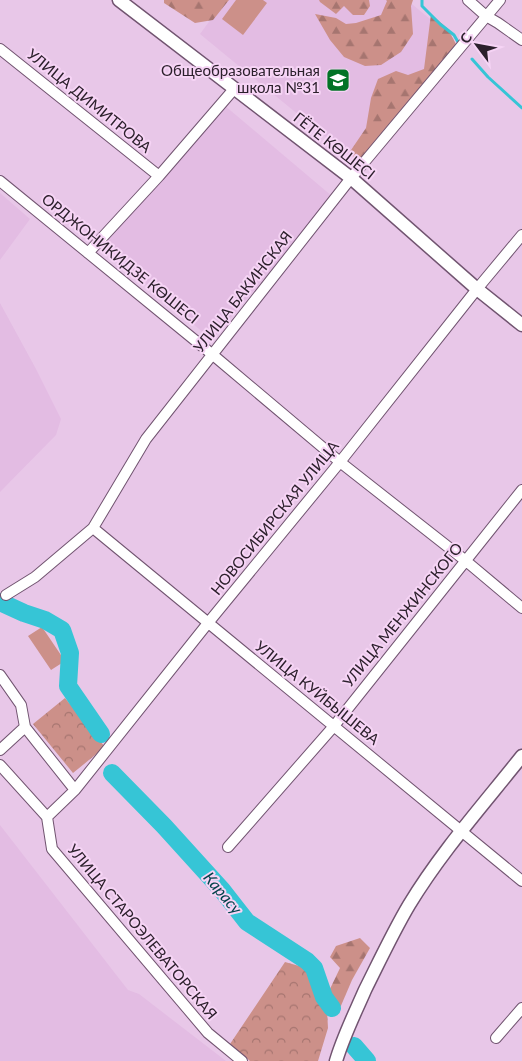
<svg xmlns="http://www.w3.org/2000/svg" width="522" height="1061" font-family="Lato,sans-serif">
<style>
.built{fill:#e3bce3}
.forest{fill:url(#forest-firs)}
.park{fill:url(#park-crowns)}
.pitch{fill:#cc9089}
.lines{fill:none;stroke-linecap:round;stroke-linejoin:round}
.stream{stroke:#36c5d6;stroke-width:3}
.river{stroke:#36c5d6;stroke-width:18}
.minor-casing{stroke:#715470;stroke-width:12}
.major-casing{stroke:#715470;stroke-width:15}
.minor{stroke:#fff;stroke-width:10}
.major{stroke:#fff;stroke-width:12}
.labels{text-anchor:middle;stroke-width:4;stroke-linejoin:round;paint-order:stroke}
.poi-label{font-size:15px;fill:#2c202c;stroke:#f6d4f5;text-anchor:end}
.street-label{font-size:15px;fill:#2c202c;stroke:#f6d4f5}
.water-label{font-size:16px;font-style:italic;fill:#02434a;stroke:#f6d4f5}
</style>
<defs>
<pattern id="forest-firs" width="22" height="20" patternUnits="userSpaceOnUse" patternTransform="scale(1.25)"><rect width="22" height="20" fill="#cc9089"/><path d="M5 1l3.5 6h-7zM16 11l3.5 6h-7z" fill="#a67570"/></pattern>
<pattern id="park-crowns" width="20" height="18" patternUnits="userSpaceOnUse" patternTransform="scale(1.25)"><rect width="20" height="18" fill="#cc9089"/><path d="M2 6a3 3 0 1 1 6 0M12 15a3 3 0 1 1 6 0" fill="none" stroke="#a67570"/></pattern>
</defs>
<rect width="100%" height="100%" fill="#e8c7e8"/>
<path class="built" d="M225 0H407L454 39 355 161 200 34Z
M224 105 333 197 212 340 103 247Z
M0 193 30 219 0 260Z
M0 303 36 369 61 419 56 435 0 492Z
M0 825 128 990 139 994 226 1061H0Z"/>
<path class="forest" d="M164 0H229L213 20 195 23 164 3Z
M319 0H369L370 6 364 15H353L344 6 336 14 320 2Z
M386 0H413L411 6 413 34 401 52 381 65 365 66 344 57 330 40 315 14 336 18 346 24 356 23 381 15 387 1Z
M431 14 448 29 457 46 364 168 349 153 366 128 371 98 378 79 396 71 408 75 424 69Z
M360 938 370 948 352 980 340 1008 329 991 340 968 330 957 336 946Z"/>
<path class="park" d="M65 698 105 747 73 773 33 724Z
M285 962 310 969 327 1010 328 1028 318 1061H250L230 1044Z"/>
<path class="pitch" d="M236 0H263L267 3 243 35 222 19Z
M42 627 65 661 51 670 28 636Z"/>
<g class="lines">
<path class="stream" d="M422 0V6L440 24 454 35 458 42
M472 59 488 77 522 108"/>
<path class="river" d="M0 602 24 613 45 620 62 630 70 653 68 686 101 734
M112 773 164 826 222 890 247 922 307 961 314 968 324 997 332 1008
M354 1046 367 1061"/>
<g class="minor-casing">
<path id="minor" d="M468 0 486 16 498 23 522 40
M0 49 159 176
M0 181 213 355 340 462 466 561 522 608
M88 253 159 176 234 89
M93 528 522 881
M6 595 35 577 93 528 146 439 351 178 500 0
M0 675 21 705 25 727
M0 750 25 727 75 790
M0 765 47 817 52 849 208 1033 242 1061
M47 817 75 790 208 623 340 462 477 289 522 235
M228 847 334 726 522 490
M496 1038 522 1008"/>
</g>
<g class="major-casing">
<path id="major" d="M119 0 351 178 477 289 522 325
M336 1061C343 1037 355 1013 365 990 379 962 393 932 409 905 441 852 483 805 522 756"/>
</g>
<use href="#minor" class="minor"/>
<use href="#major" class="major"/>
</g>
<defs>
<g id="school-square" transform="scale(1.25)"><rect x="-9" y="-9" width="18" height="18" rx="4" fill="#027326" stroke="#f6d4f5"/><path d="M0-5L7-2L0 1L-7-2ZM-4 1L0 2.5L4 1V4Q0 6-4 4Z" fill="#fff"/></g>
</defs>
<g fill-rule="evenodd">
<use href="#school-square" x="338" y="80"/>
</g>
<g class="labels">
<g class="poi-label">
<text x="320" y="76">Общеобразовательная<tspan x="320" dy="17">школа №31</tspan></text>
</g>
<g class="street-label">
<text transform="translate(89 101) rotate(39)" y="5">УЛИЦА ДИМИТРОВА</text>
<text transform="translate(334 146) rotate(38)" y="5">ГЁТЕ КӨШЕСІ</text>
<text transform="translate(120 259) rotate(39)" y="5">ОРДЖОНИКИДЗЕ КӨШЕСІ</text>
<text transform="translate(243 292) rotate(-52)" y="5">УЛИЦА БАКИНСКАЯ</text>
<text transform="translate(275 518) rotate(-51)" y="5">НОВОСИБИРСКАЯ УЛИЦА</text>
<text transform="translate(403 615) rotate(-51)" y="5">УЛИЦА МЕНЖИНСКОГО</text>
<text transform="translate(317 693) rotate(39)" y="5">УЛИЦА КУЙБЫШЕВА</text>
<text transform="translate(142 932) rotate(50)" y="5">УЛИЦА СТАРОЭЛЕВАТОРСКАЯ</text>
</g>
<g class="water-label">
<text transform="translate(223 893) rotate(50)" y="6">Карасу</text>
</g>
</g>
<g transform="translate(477 45) rotate(302)" stroke="#f6d4f5" stroke-width="4" paint-order="stroke">
<path d="M0-4L9 19L0 12L-9 19Z" fill="#2c202c"/>
<text y="-8" font-size="14" font-weight="bold" text-anchor="middle" fill="#2c202c">С</text>
</g>
</svg>
